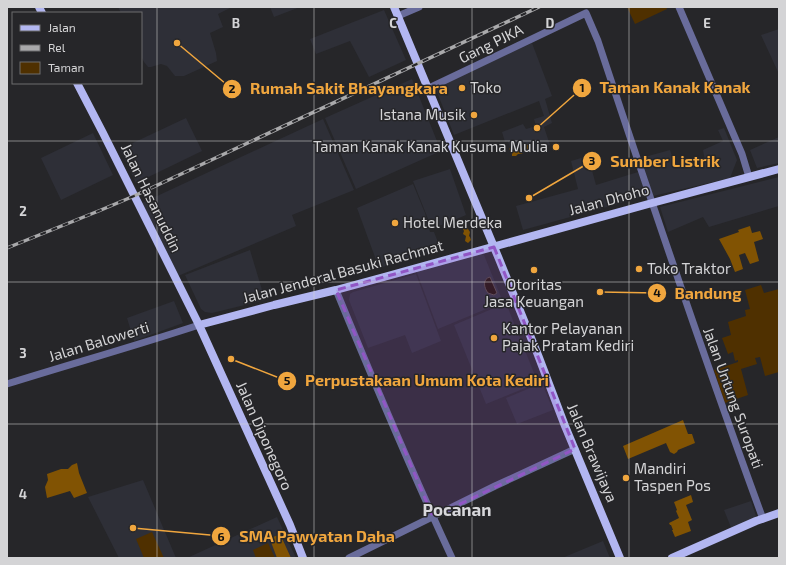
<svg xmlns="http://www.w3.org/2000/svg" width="786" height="565" font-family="'Exo 2',sans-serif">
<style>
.built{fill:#2e2f37}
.green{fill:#4f3000}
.forest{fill:#815303}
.water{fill:#1d0e00;stroke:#544940}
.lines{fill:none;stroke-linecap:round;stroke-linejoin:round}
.minor{stroke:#696c9b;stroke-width:7}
.major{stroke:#b2b6f1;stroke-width:8}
.rail-casing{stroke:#a9a9ab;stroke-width:3.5}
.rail{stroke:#262629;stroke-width:2;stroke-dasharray:6;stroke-linecap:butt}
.marked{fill:#9156c5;fill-opacity:0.2;stroke:#9156c5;stroke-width:3;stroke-dasharray:8 5;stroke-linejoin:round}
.grid{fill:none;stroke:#d4d4d6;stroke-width:1;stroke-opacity:0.55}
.poi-dot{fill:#f0a63e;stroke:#262629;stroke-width:1.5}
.labels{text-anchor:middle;stroke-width:3;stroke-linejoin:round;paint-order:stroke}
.street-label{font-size:15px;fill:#d4d4d6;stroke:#262629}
.poi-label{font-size:15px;fill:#d4d4d6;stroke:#262629;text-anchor:start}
.quarter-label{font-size:17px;font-weight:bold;fill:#d8d8dc;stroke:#262629}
.grid-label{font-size:13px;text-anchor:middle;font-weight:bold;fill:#d4d4d6;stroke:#262629;stroke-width:3;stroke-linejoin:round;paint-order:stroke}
.leader{fill:none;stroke:#f0a63e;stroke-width:1.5}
.callout-dot{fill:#f0a63e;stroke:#262629;stroke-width:1.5}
.mark-label{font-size:12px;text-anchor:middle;font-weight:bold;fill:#111}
.callout-label{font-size:16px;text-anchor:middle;font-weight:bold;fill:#f0a63e;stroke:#262629;stroke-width:3;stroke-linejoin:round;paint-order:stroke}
</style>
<rect width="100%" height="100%" fill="#262629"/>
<path class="built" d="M118 7H232L218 14 223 27 210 33 216 53 217 61 184 76H175L167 66 161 64 151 67H148L144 62 141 56V13H121Z
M270 7H300L274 17Z
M384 10 406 60 369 77 350 41 316 54 310 39Z
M779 29V74L761 35Z
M532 43 552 96 545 99 552 123 544 127 550 145 512 156 508 141 505 142 502 132 523 124 526 129 536 126 534 119 544 116 539 101 454 135 435 87Z
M412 79 441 151 356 189 325 118Z
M186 118 202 151 136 183 120 149Z
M323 119 354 190 292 215 296 226 178 276 142 203Z
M724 128 737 160 730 178 653 196 641 158 670 150 676 168 705 161 703 150 723 141 718 130Z
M93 133 113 175 61 200 41 158Z
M779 137V163L757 168 750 150Z
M588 156 596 185 638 172 647 196 523 230 516 206 578 189 571 161Z
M450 169 466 215 432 229 413 181Z
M779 177V206L709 227 703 217 668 232 660 207Z
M413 184 425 213 430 232H434L441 250 379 268 357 208Z
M250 250 265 300 212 313 205 312 201 309 185 275Z
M478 252 484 255 503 302 438 329 416 270Z
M416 274 441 341 412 353 405 335 368 348 349 300 350 294 353 292Z
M174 301 183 323 134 341 127 318Z
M506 303 538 383 486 404 454 325Z
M542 383 553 410 517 424 506 398Z
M143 480 176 558H119L88 497Z
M751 501 757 519 732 530 724 510Z
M277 517 296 558H187Z
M603 541 610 558H562Z"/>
<path class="green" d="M627 7H666L667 9 635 24Z
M761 285 764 293 779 289V372L765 376 760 357 755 358 757 364 741 369 748 395 725 403 714 370 738 362V360L735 361 733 352 728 354 722 338 731 335 728 322 746 316 745 310 750 309 745 290Z
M152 532 164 558H144L136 539Z
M268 543 275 558H256L253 550Z"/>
<path class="forest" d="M525 144 528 145 529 147V149L526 151 524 150 522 154H518L516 156H512V152L509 149 511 146 514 145 517 150 519 147 522 148Z
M463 224H465L467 225 468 228V229L470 232 469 236 470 237 471 240 468 243 465 241 466 236 463 234 464 231 462 227Z
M750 226 752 233 760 231 763 239 754 242 759 261 750 264 745 253 739 255 743 269 735 272 730 259 719 239 739 232 738 230Z
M683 420 688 434H692L695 443 678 450 677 452 674 454 670 452 666 443 628 459 623 446Z
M77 463 79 473 87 493 74 498 70 491 47 498 45 487 48 480 47 474 61 469H68L72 465Z
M691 495 693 502 686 505 692 520 688 522 691 531 675 537 672 530H673L671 525H670L669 523 679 518 676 511 677 510 674 502Z
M278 535 281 536 291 558H277L271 542 273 537Z"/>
<path class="water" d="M490 277 497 293 494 295 488 293C484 288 482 279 490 277Z"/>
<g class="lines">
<path class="minor" d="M679 7 742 154 749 177
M398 16 419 7
M429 88 586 13 598 41C651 201 705 361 763 519
M336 290C373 380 411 470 452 558
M7 384C71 364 135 346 199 325
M349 558 495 486 575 449"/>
<path class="major" d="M39 7 42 13
M394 7 499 259 538 355 565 426 620 558
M77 83 103 133 199 325 290 525 303 558
M199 325 274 305 336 290 384 277 652 203 779 169
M672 558 756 521 779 513"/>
<g class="rail-casing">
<path id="rail" d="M7 248 101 210 134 196 539 7"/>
</g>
<use href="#rail" class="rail"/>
</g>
<path class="marked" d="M494 247 575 449 433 517 336 290Z"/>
<path class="grid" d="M157 7V558M314 7V558M472 7V558M629 7V558M7 141H779M7 282H779M7 424H779"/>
<g class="poi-dot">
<circle cx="462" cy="88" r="4"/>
<circle cx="474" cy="115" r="4"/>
<circle cx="556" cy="147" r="4"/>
<circle cx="395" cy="223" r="4"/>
<circle cx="639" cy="269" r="4"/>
<circle cx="534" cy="270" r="4"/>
<circle cx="494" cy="338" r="4"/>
<circle cx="626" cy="478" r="4"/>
</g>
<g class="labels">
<g class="street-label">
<text transform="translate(491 44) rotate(-26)" y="5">Gang PJKA</text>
<text transform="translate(151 198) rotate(64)" y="5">Jalan Hasanuddin</text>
<text transform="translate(609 200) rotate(-15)" y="5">Jalan Dhoho</text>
<text transform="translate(343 272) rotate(-15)" y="5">Jalan Jenderal Basuki Rachmat</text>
<text transform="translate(99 342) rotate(-17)" y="5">Jalan Balowerti</text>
<text transform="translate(733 398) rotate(70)" y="5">Jalan Untung Suropati</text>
<text transform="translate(264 436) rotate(66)" y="5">Jalan Diponegoro</text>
<text transform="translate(592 453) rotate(67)" y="5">Jalan Brawijaya</text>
</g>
<g class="poi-label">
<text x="470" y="93">Toko</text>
<text x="466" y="120" text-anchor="end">Istana Musik</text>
<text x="548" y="152" text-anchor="end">Taman Kanak Kanak Kusuma Mulia</text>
<text x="403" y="228">Hotel Merdeka</text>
<text x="647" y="274">Toko Traktor</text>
<text x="534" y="290" text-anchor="middle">Otoritas<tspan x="534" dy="17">Jasa Keuangan</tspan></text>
<text x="502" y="334">Kantor Pelayanan<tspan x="502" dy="17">Pajak Pratam Kediri</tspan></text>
<text x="634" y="474">Mandiri<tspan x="634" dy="17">Taspen Pos</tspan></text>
</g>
<g class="quarter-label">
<text x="457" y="516">Pocanan</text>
</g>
</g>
<g class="grid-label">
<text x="236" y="28">B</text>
<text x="393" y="28">C</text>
<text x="550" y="28">D</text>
<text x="707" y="28">E</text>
<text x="23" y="216">2</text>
<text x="23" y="358">3</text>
<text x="23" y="499">4</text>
</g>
<path class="leader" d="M537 128L582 88M177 43L232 89M529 198L592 161M600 292L657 293M231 359L287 381M133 528L221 536"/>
<g class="callout-dot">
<circle cx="537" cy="128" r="4"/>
<circle cx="177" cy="43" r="4"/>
<circle cx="529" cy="198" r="4"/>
<circle cx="600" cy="292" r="4"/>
<circle cx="231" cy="359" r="4"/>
<circle cx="133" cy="528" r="4"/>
<circle cx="582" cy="88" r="10"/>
<circle cx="232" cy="89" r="10"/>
<circle cx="592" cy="161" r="10"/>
<circle cx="657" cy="293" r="10"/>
<circle cx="287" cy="381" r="10"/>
<circle cx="221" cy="536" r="10"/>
</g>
<g class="mark-label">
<text x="582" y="92">1</text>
<text x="232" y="93">2</text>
<text x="592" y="165">3</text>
<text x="657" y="297">4</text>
<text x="287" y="385">5</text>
<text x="221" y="541">6</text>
</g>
<g class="callout-label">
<text x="675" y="93">Taman Kanak Kanak</text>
<text x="349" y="94">Rumah Sakit Bhayangkara</text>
<text x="665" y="167">Sumber Listrik</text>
<text x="708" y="299">Bandung</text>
<text x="427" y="386">Perpustakaan Umum Kota Kediri</text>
<text x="317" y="542">SMA Pawyatan Daha</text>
</g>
<rect width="786" height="565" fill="none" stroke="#d4d4d6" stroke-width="16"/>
<rect x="12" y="12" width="130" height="72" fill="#262629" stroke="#6c6c6e"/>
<rect x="20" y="25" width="20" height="6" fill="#b2b6f1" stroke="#6c6c6e"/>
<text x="48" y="32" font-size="12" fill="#d4d4d6">Jalan</text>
<rect x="20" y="45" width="20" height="6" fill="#a9a9ab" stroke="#6c6c6e"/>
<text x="48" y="52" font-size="12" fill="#d4d4d6">Rel</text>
<rect x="20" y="62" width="20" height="12" fill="#4f3000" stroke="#6c6c6e"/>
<text x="48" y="72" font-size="12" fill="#d4d4d6">Taman</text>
</svg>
